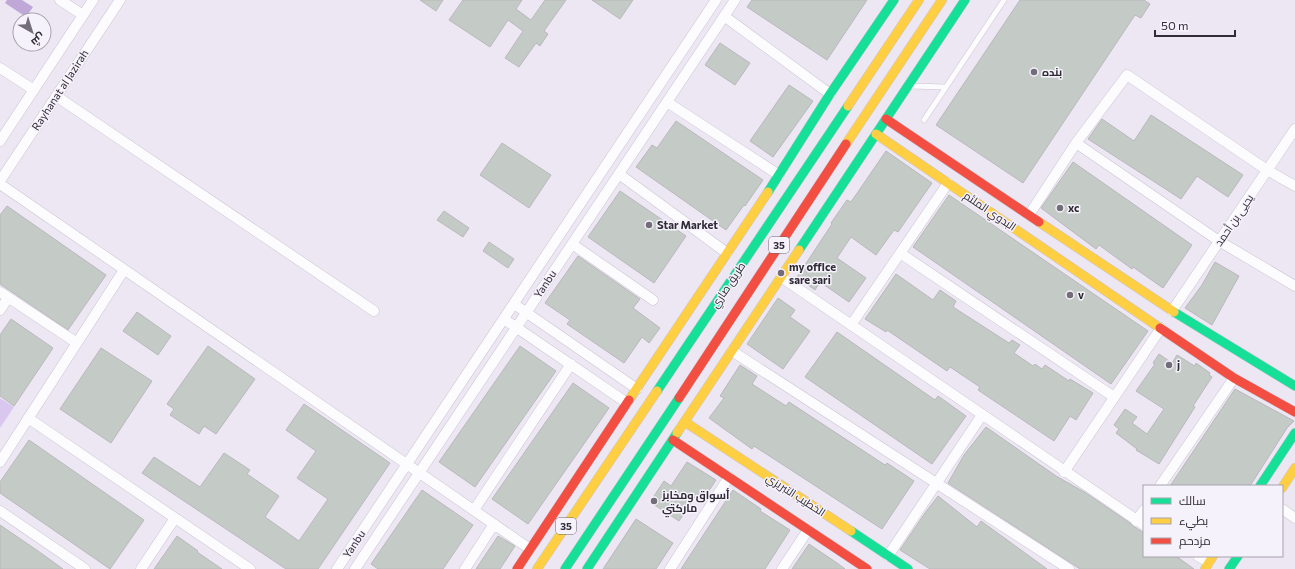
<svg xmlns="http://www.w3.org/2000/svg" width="1295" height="569" font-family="Commissioner,Cairo,sans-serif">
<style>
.green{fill:#dac7f0}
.water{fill:#bfa8d7}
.building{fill:#c4cbc6;stroke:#b8b8ba}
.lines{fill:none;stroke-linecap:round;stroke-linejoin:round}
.lane-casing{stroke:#cac5d0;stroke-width:6}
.street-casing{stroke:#cac5d0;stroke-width:11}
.fast-casing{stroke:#cac5d0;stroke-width:10}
.slow-casing{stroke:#cac5d0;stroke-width:10}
.jam-casing{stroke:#cac5d0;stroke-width:10}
.lane{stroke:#fcfbfd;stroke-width:5}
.street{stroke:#fcfbfd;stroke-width:10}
.fast{stroke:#16e098;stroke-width:9}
.slow{stroke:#ffcf43;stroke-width:9}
.jam{stroke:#f24e42;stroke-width:9}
.poi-dot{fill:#726d78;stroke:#f6f2fc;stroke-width:1.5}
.labels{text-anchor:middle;stroke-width:3;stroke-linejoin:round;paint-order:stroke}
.shield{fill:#f6f2fc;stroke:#6b6771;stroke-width:1}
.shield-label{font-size:10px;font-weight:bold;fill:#302c35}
.poi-label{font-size:11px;font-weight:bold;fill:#302c35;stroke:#f6f2fc;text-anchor:start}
.street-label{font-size:11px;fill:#302c35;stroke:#f6f2fc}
</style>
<rect width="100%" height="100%" fill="#ede7f4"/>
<path class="green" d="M0 398 14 407 0 428Z"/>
<path class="water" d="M7 0H22L33 7 26 17 5 3Z"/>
<path class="building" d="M420 0H443L436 11Z
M463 0H522L516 9 531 20 545 0H566L544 31 548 34 540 46 536 43 519 67 505 58 523 31 508 20 490 47 449 20Z
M592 0H633L620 19Z
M752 0H867L827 60 747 7Z
M1020 0H1144L1150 4 1141 18 1135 15 1023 183 936 125Z
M720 43 750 63 735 85 705 65Z
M789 85 813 101 773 157 750 141Z
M1151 115 1243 175 1228 197 1197 176 1181 199 1088 139 1102 119 1134 141Z
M676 121 763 180 745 206 744 205 726 230 636 167 652 145 657 148Z
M502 143 551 175 529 208 480 175Z
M886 151 932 183 898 232 894 230 876 255 851 237 837 258 866 278 849 302 820 282 815 290 797 277 832 224 831 223 847 200 851 202Z
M1073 162 1192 245 1163 288 1133 267 1132 269 1099 245 1096 249 1041 208Z
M620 191 686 236 654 283 588 237Z
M949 195 1148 331 1111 384 913 247Z
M7 206 106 275 68 330 0 284V215Z
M444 211 469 228 463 237 437 220Z
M489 242 514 259 508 268 483 251Z
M578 256 640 299 633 308 660 328 649 343 642 337 624 363 567 324 570 320 545 303Z
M1215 262 1239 276 1212 325 1185 308 1202 285Z
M896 274 933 300 940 290 956 301 953 307 1009 343 1012 340 1020 345 1014 353 1033 366 1035 364 1042 369 1045 365 1069 381 1070 379 1093 393 1076 420 1070 416 1054 441 978 390 980 387 950 367 947 371 887 330 886 332 865 319Z
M778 298 795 310 790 317 810 331 783 369 747 344Z
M137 312 171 336 158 355 123 331Z
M11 319 53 348 14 406 0 396V335Z
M837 332 935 400 938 396 966 416 932 464 805 377Z
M208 346 255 379 216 434 204 426 199 434 170 415 174 409 167 404Z
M520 346 556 371 475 487 439 462Z
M101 348 152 381 111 443 60 409Z
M1159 354 1172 363 1177 355 1193 365 1195 366 1196 363 1210 373 1209 375 1212 377 1193 406 1195 407 1159 464 1136 450 1137 449 1116 433 1119 429 1114 425 1125 409 1137 417 1132 423 1147 434 1164 409 1136 391 1155 364 1153 363Z
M740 365 757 376 752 384 786 406 789 402 885 465 887 463 914 481 882 529 754 446 752 449 709 418 724 398 720 396Z
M573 383 609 408 528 524 492 499Z
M1235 389 1294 421 1287 428 1250 486H1170Z
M304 404 390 463 318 569H286L142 473 154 457 200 487 224 453 250 470 247 474 279 496 265 517 299 541 328 499 297 478 316 451 286 430Z
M986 427 1056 476 1086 493 1130 523 1133 526 1144 533V556H1176L1194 569H1080L951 485 948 483 964 455Z
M29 440 144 520 110 569 0 493V482Z
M687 462 716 480 702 501 695 497 679 521 650 502 664 481 671 486Z
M422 490 473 525 443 569H378L371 564Z
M733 490 761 509 760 511 790 530 765 569H681Z
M938 496 977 527 981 521 1047 569H930L900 550 925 513Z
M636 519 673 543 656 569H603Z
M0 525 38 551 63 569H0Z
M177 536 198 551 197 552 222 569H154Z
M498 536 515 546 500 569H476Z
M809 544 837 563 845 569H792Z"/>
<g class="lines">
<g class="lane-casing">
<path id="lane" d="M910 86 945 87
M924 120 1004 0"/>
</g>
<g class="street-casing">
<path id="street" d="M60 0 83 15
M724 16 830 94
M0 68 34 90
M56 96 374 311
M667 102 779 175
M0 141 93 0
M1076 143 1219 241 1295 286
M619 174 727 253
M0 181 120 0
M0 184 530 549
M1029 215 1076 143 1127 75 1267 170 1295 186
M572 244 653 300
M900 253 1114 397
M781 277 1144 525
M0 292 77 343
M514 304 637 389
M0 310 8 298
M1172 311 1295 129
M504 319 627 403
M851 325 948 183
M732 351 1069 569
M28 418 250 569
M0 462 124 270
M1064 472 1161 328
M1160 486 1234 378
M1282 509 1295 518
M474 510 571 364
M0 511 85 569
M1136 521 1144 510
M888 556 982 415
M1198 556 1209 562
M141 569 175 518
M337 569 716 0
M355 569 735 0
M465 569 494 524
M670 569 729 477
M782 569 808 530"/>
</g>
<g class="fast-casing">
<path id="fast" d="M768 192 830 94 894 0
M799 250 965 0
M1174 312 1295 386
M657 391 848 106
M1260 486 1295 433
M851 531 908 569
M565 569 679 398
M587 569 677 433
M1229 569 1238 556"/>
</g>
<g class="slow-casing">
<path id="slow" d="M848 106 919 0
M876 134 1160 328
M846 144 942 0
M1039 222 1174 312
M629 400 768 192
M685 422 851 531
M677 433 799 250
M1282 488 1295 468
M537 569 657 391
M1205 569 1213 556"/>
</g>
<g class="jam-casing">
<path id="jam" d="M886 119 1039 222
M1160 328 1234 378 1295 412
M679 398 846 144
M673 440 867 569
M517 569 629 400"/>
</g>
<use href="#lane" class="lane"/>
<use href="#street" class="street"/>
<use href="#fast" class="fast"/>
<use href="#slow" class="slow"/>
<use href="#jam" class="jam"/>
</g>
<g class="poi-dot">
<circle cx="1034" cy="72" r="4"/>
<circle cx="1060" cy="208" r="4"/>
<circle cx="649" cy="225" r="4"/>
<circle cx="781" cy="273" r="4"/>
<circle cx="1070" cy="295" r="4"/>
<circle cx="1169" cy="365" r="4"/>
<circle cx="654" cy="501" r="4"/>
</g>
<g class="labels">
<g class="shield">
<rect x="769" y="237" width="20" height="16" rx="3"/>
<rect x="556" y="518" width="20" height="16" rx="3"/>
</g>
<g class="shield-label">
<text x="779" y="249">35</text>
<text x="566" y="530">35</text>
</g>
<g class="poi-label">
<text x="1042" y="76">بنده</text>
<text x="1068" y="212">xc</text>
<text x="657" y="229">Star Market</text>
<text x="789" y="271">my office<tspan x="789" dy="13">sare sari</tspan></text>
<text x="1078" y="299">v</text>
<text x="1177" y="369">j</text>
<text x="662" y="499">أسواق ومخابز<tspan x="662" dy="13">ماركتي</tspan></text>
</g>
<g class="street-label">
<text transform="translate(60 90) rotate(-57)" y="4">Rayhanat al Jazirah</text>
<text transform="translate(990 211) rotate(34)" y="4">البدوي الملثم</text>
<text transform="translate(1234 220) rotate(-56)" y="4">يحيى بن أحمد</text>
<text transform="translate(545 284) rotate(-56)" y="4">Yanbu</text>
<text transform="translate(728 285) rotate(-56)" y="4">طريق صاري</text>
<text transform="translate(796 495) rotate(33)" y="4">الخطيب التبريزي</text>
<text transform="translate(354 544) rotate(-56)" y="4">Yanbu</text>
</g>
</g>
<rect x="1143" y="485" width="140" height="72" fill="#f6f2fc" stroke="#a7a3ac"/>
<rect x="1151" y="498" width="20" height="6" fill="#16e098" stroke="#a7a3ac"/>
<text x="1179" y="505" font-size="12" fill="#302c35">سالك</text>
<rect x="1151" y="518" width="20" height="6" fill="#ffcf43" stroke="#a7a3ac"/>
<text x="1179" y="525" font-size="12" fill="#302c35">بطيء</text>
<rect x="1151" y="538" width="20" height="6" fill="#f24e42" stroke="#a7a3ac"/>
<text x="1179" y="545" font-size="12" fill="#302c35">مزدحم</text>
<g transform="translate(32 32) rotate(141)"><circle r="19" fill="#f6f2fc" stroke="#a7a3ac"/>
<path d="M0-3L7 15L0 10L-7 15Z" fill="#726d78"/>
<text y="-6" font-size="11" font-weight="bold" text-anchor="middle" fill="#302c35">ش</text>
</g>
<path d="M1155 30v6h80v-6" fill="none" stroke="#302c35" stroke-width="2"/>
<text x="1161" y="30" font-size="12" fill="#302c35" stroke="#f6f2fc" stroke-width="3" paint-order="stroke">50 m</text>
</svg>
